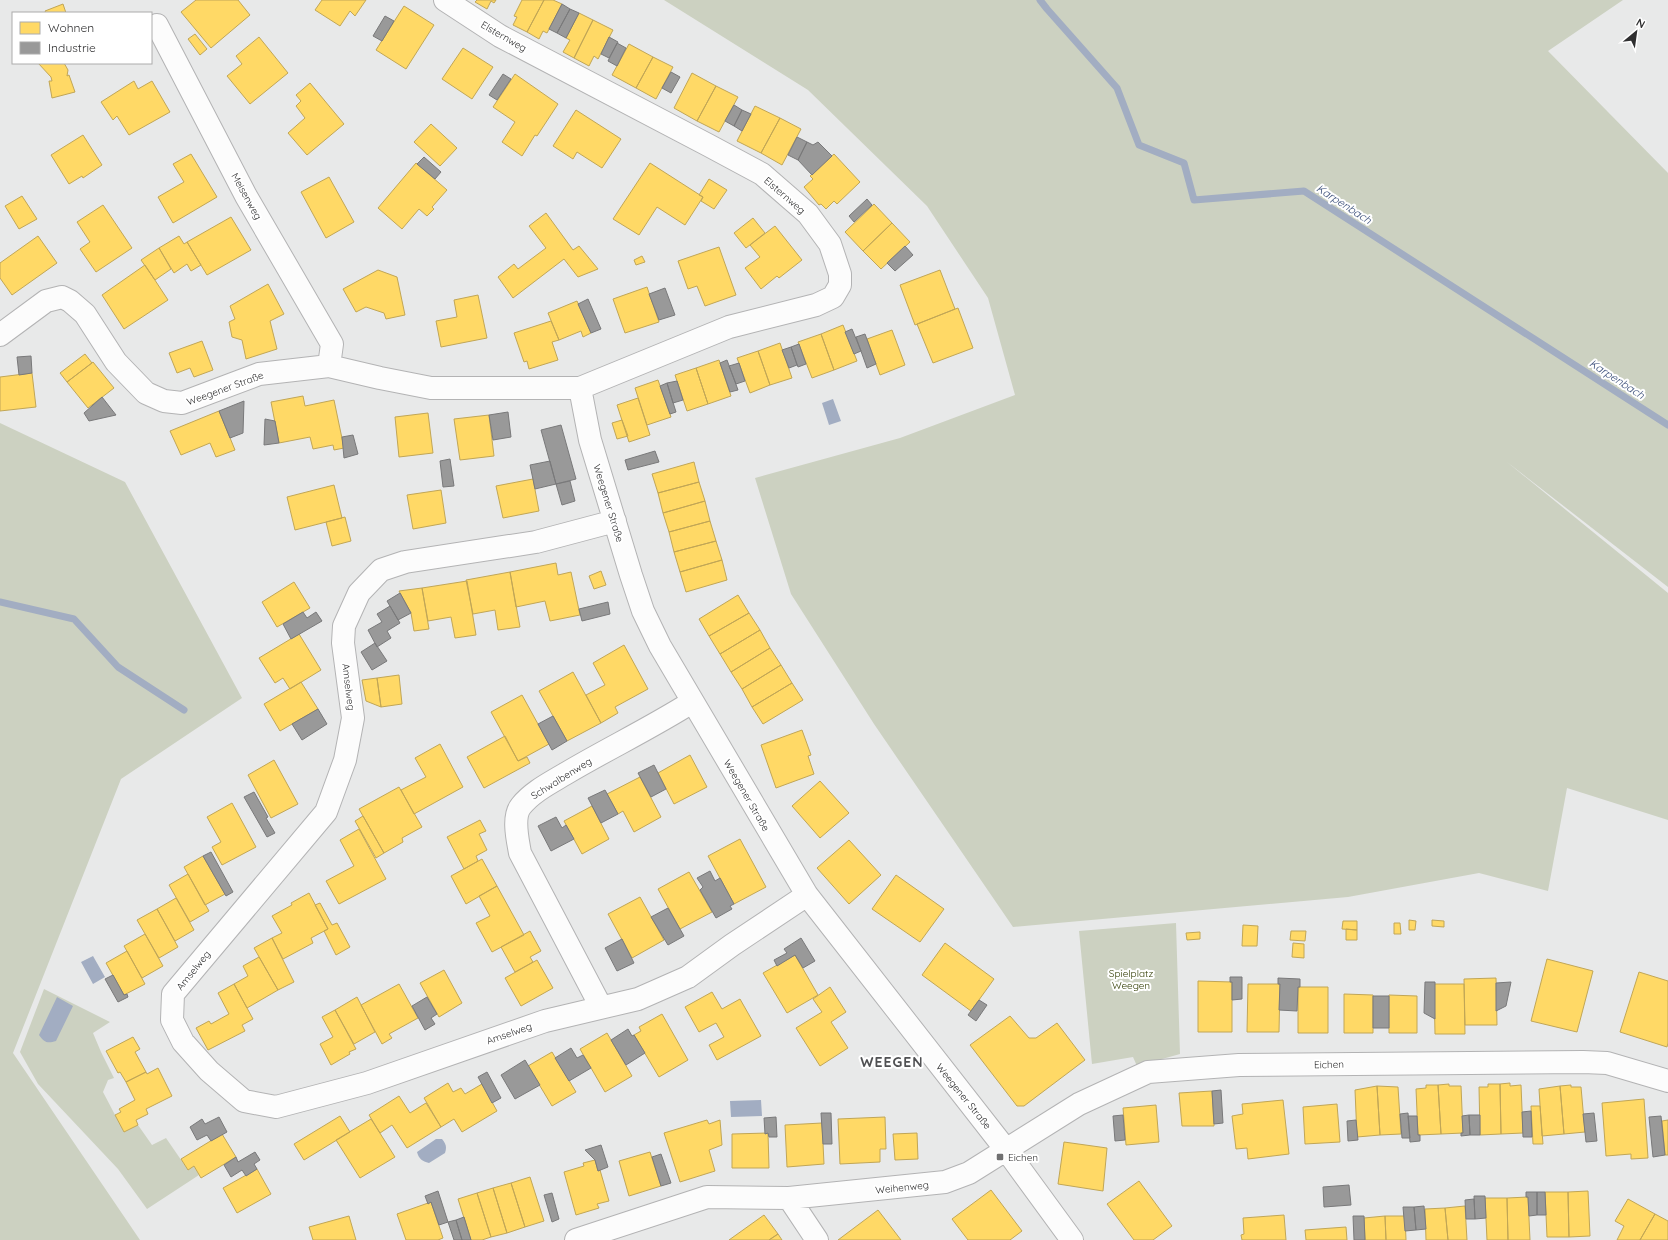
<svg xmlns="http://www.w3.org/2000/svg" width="1668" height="1240" font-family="Quicksand,sans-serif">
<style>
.green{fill:#ccd1c1}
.water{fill:#a2adc2}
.homes{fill:#ffd966;stroke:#c1a656}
.industry{fill:#999;stroke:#79797a}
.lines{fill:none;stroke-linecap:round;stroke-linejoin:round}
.stream{stroke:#a2adc2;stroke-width:7}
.minor-casing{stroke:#b3b3b4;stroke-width:24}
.minor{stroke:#fcfcfc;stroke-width:22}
.poi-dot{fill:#707071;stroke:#fff;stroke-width:1.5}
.labels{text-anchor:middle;stroke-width:4;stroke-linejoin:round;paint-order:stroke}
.street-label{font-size:10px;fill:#2f2f30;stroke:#fff}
.park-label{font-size:10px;fill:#303b00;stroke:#fff}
.poi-label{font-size:10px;fill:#2f2f30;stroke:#fff;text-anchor:start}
.water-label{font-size:11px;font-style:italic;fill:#394d79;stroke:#fff}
.district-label{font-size:14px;font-weight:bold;letter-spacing:1px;fill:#505153;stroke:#fff}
</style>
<rect width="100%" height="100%" fill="#e8e9e9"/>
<path class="green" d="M664 0H1623L1548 51 1668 173V587L1507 462 1668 593V820L1567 788 1548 891 1479 873 1348 897 1013 927 874 724 791 594 755 478 900 438 1015 395 988 298 927 206 808 90Z
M0 423 125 482 242 698 121 779 13 1053 140 1240H0Z
M1176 923 1180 1054 1137 1066 1133 1057 1092 1064 1079 931Z
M44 989 110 1022 93 1033 101 1052 114 1078 108 1080 103 1092 124 1132 138 1125 152 1145 166 1138 188 1170 194 1166 199 1175 147 1209 118 1169 38 1084 20 1052Z"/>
<path class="water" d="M833 399 841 421 829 425 822 403Z
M93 956 105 977 93 984 81 962Z
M57 997 73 1006 56 1041C47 1044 44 1042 39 1035Z
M761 1100 762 1116 731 1117 730 1101Z
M436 1139H442C446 1144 447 1147 445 1153L429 1163C422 1161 419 1159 417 1152Z"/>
<path class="homes" d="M196 0H238L250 15 211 48 181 12Z
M322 0H366L355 16 350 11 340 26 315 10Z
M477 0H496L494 3 491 1 487 9 475 2Z
M522 0H544L527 32 513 25 517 17 514 16Z
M544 0H553L562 4 547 33 543 31 539 39 527 32Z
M63 4 66 13H46L45 11Z
M404 6 434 25 406 69 376 50Z
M579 13 593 20 574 58 563 52 570 40 566 38Z
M593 20 613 30 598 59 594 56 589 66 574 58Z
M195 34 207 49 200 55 188 39Z
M259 37 288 73 250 104 227 76 242 64 236 56Z
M629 44 653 57 636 88 612 75Z
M463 48 493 67 472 99 442 79Z
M653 57 673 67 656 99 636 88Z
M38 63H64L68 70 67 76 69 75 75 92 52 98 49 81H52L51 77Z
M692 73 716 86 697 121 674 108Z
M515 74 558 104 537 136 535 135 522 156 502 142 515 122 493 107Z
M134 81 138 89 152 81 170 112 129 135 117 116 113 120 101 102Z
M310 83 344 124 307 155 288 133 305 118 296 106 301 101 296 95Z
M716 86 738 97 719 132 697 121Z
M755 106 780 118 761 153 737 141Z
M576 110 621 139 602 168 577 152 573 159 553 146Z
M780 118 801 129 782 165 761 153Z
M431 124 457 148 440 166 414 142Z
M83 135 102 165 83 178 82 176 69 184 51 155Z
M191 154 217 197 173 223 158 197 184 182 173 164Z
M834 154 860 182 837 204 834 201 826 209 821 204 819 205 804 187 813 179 810 176Z
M416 163 447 190 432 207 434 209 427 216 419 209 402 229 378 208Z
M650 163 703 197 685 225 657 207 639 235 613 219Z
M329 177 354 222 326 238 301 192Z
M709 179 727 190 714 209 701 201 703 197 699 195Z
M22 196 37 219 19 229 5 206Z
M874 204 892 223 863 251 845 232Z
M103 205 132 248 96 272 80 249 90 242 77 222Z
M546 213 573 250 579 246 598 269 578 277 564 259 513 298 498 277 514 264 518 269 546 248 529 226Z
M231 217 251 250 207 275 187 242Z
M753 218 765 233 746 248 734 233Z
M892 223 910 242 881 269 863 251Z
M775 226 802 260 779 278 777 276 761 289 745 268 760 257 750 245Z
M38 236 57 263 12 295 0 278V263Z
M179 236 184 244 187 242 201 265 191 271 187 264 174 273 159 248Z
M719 247 736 295 705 306 697 286 688 289 678 261Z
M159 248 171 269 155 280 141 260Z
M642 256 645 262 636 265 634 260Z
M145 265 168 300 124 329 102 295Z
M378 270 397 277 405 315 386 319 384 313 366 307 356 312 343 289Z
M940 270 955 309 915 325 900 285Z
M268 284 284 314 270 321 277 349 246 359 242 340 232 337 229 322 235 319 230 306Z
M647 287 659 322 625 333 613 299Z
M478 295 487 338 441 347 436 321 457 317 454 300Z
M577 301 591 333 583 337 581 331 559 340 548 313Z
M958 308 973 348 933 363 917 324Z
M551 321 559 340 552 342 558 360 529 369 527 361 524 362 514 333Z
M843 325 857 361 834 370 821 334Z
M892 330 905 365 880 375 867 339Z
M821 334 834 370 812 378 798 342Z
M202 341 213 370 194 377 190 368 177 373 169 353Z
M780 343 792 378 770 385 758 351Z
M758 351 770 385 750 393 737 358Z
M85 354 92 363 67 382 60 373Z
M719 360 731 396 708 404 696 368Z
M93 362 114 388 88 408 67 382Z
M696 368 708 404 687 411 675 375Z
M32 373 36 407 0 411V377Z
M658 380 671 417 647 425 635 388Z
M303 396 305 406 334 400 344 448 334 450 333 445 313 449 310 437 279 443 271 402Z
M638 398 650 435 629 442 617 405Z
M219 411 235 450 216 457 210 443 181 455 170 431Z
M428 413 433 453 399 457 395 417Z
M489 415 494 456 460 460 454 419Z
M622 420 628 436 617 439 612 423Z
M694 462 699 482 658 493 652 474Z
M533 479 539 511 503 518 496 486Z
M699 482 705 501 663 513 658 493Z
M334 485 342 518 295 530 287 497Z
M441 490 446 523 413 529 407 495Z
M705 501 710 521 669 532 663 513Z
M345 517 351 541 332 546 326 522Z
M710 521 716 541 674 552 669 532Z
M716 541 722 560 680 572 674 552Z
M722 560 727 580 686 592 680 572Z
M556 563 558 575 571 572 580 615 550 621 545 601 516 607 510 572Z
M601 571 606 585 594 589 589 576Z
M510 572 520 627 498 630 495 610 473 614 466 580Z
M467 581 476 635 455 638 451 617 428 621 422 588Z
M294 582 310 608 277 627 262 602Z
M422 588 429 629 414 631 411 613 399 591Z
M738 595 749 613 709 636 699 619Z
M749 613 760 630 720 654 709 636Z
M760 630 770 648 731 672 720 654Z
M299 634 321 670 290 689 283 678 275 683 259 658Z
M624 645 648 689 615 707 618 713 601 723 586 695 605 685 593 663Z
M770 648 781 665 742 689 731 672Z
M781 665 792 683 752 707 742 689Z
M573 672 601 723 567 741 539 691Z
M399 675 402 704 381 707 377 678Z
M377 678 381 707 366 701 362 680Z
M301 682 318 709 280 731 264 704Z
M792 683 803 700 763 724 752 707Z
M522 695 549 744 518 761 491 712Z
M802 730 811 755 808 756 814 774 776 788 761 745Z
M505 736 518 761 527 757 530 763 484 788 467 757Z
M440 744 463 787 414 814 401 790 426 777 415 758Z
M690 755 707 787 674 804 658 773Z
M274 760 298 804 271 818 248 775Z
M640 777 661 817 634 832 623 811 618 814 607 794Z
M820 781 849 813 820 838 792 806Z
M399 787 422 827 402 838 403 842 384 853 359 809Z
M232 803 256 847 222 865 212 847 221 842 207 817Z
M592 806 609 839 582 854 564 821Z
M363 816 384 853 376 858 355 821Z
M480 820 486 831 479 834 487 850 476 856 478 861 464 869 447 837Z
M359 829 386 879 339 904 326 881 354 866 340 840Z
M740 839 766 887 734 904 708 856Z
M849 840 881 875 849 904 817 868Z
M203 856 225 894 205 905 184 867Z
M482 859 497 886 466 904 451 876Z
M689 872 712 912 680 929 658 889Z
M188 874 209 911 190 922 169 885Z
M896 875 944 909 920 942 872 909Z
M497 886 524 935 492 952 476 923 490 916 479 896Z
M309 893 328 929 311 938 313 943 283 959 272 938 282 933 272 916 292 905 291 903Z
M640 897 664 940 632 958 608 914Z
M176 898 194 930 175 941 157 909Z
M320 903 332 925 337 923 350 947 336 955 324 931 328 929 315 905Z
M157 909 178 947 159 958 137 920Z
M1409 920 1416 921 1415 930H1409Z
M1432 920 1444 921V927L1432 926Z
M1343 921H1357V930L1342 929Z
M1394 923H1400L1401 934H1394Z
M1243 925 1258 926 1257 946H1242Z
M1346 929 1357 930V940H1346Z
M530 931 541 951 530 957 533 962 515 972 501 947Z
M1291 931H1306L1305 941 1290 940Z
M1200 932V939L1187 940 1186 933Z
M145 934 163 966 142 978 124 946Z
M272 938 294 982 278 990 254 948Z
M945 943 994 979 971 1011 922 975Z
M1293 943 1304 944V958L1292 957Z
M127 951 145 984 124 995 106 963Z
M795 955 818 995 787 1013 763 973Z
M259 957 278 990 247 1008 234 984 248 976 243 966Z
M1547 959 1593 971 1577 1032 1531 1021Z
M537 960 553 988 521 1006 505 978Z
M444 970 462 1003 439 1017 420 983Z
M1639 972 1668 981V1043L1667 1047 1620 1032Z
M1496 978 1497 1025H1465L1464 979Z
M1198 981 1232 982V1032H1198Z
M234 984 253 1019 242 1025 245 1031 208 1050 196 1028 209 1021 211 1024 229 1014 218 993Z
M399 984 418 1018 389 1034 392 1038 382 1044 361 1005Z
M1248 984H1280L1279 1032H1247Z
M1434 984H1464L1465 1034H1435Z
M830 987 846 1012 831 1022 848 1048 820 1066 796 1028 822 1012 813 999Z
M1298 987H1328V1033H1298Z
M712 992 722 1009 740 999 761 1036 717 1060 709 1045 724 1037 716 1023 699 1032 685 1007Z
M1344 994 1373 995V1033H1344Z
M1389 995 1417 996V1033H1389Z
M357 997 375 1032 354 1044 335 1010Z
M335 1010 356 1049 349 1052 350 1054 331 1065 320 1044 333 1037 322 1017Z
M662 1014 688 1060 659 1077 634 1035 641 1031 639 1027Z
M1010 1016 1029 1038H1036L1057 1023 1085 1060 1024 1106H1017L970 1045Z
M607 1033 632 1076 605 1092 580 1049Z
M133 1037 140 1049 135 1052 146 1072 126 1082 120 1072 118 1073 106 1051Z
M552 1052 576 1092 552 1106 528 1066Z
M158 1068 172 1096 146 1109 148 1114 136 1120 138 1125 124 1132 115 1115 121 1112 119 1109 135 1100 126 1082 146 1072 147 1074Z
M448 1083 453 1092 461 1088 465 1094 482 1084 497 1111 462 1132 454 1119 441 1127 424 1098Z
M1510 1083V1086L1521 1085 1523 1133 1501 1134 1500 1084Z
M1449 1084V1086H1461L1463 1133 1441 1134 1438 1085Z
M1488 1084H1500L1501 1134 1480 1135 1479 1087H1488Z
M1426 1085H1438L1441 1134 1418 1135 1416 1089 1426 1088Z
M1571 1085V1087H1581L1585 1132 1564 1134 1560 1086Z
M1377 1086 1398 1087 1401 1134 1380 1135Z
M1377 1086 1380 1135 1357 1137 1355 1090Z
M1560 1086 1564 1134 1542 1136 1539 1089Z
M1212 1091 1214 1126H1182L1179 1093Z
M399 1096 410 1113 426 1103 441 1127 407 1148 392 1125 380 1133 369 1115Z
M1644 1099 1648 1158 1631 1159V1154L1606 1156 1602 1103Z
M1283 1100 1289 1154 1248 1159 1247 1148 1236 1149 1232 1116 1243 1114 1242 1104Z
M1337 1104 1340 1142 1305 1144 1303 1107Z
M1156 1105 1159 1142 1126 1145 1123 1108Z
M1531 1106H1540L1543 1144H1533Z
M340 1116 350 1132 304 1160 294 1144Z
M885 1117 886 1149H880V1162L840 1164 838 1119Z
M371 1119 395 1157 360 1178 336 1140Z
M707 1120 709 1124 720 1120 722 1145 709 1150 715 1171 680 1182 664 1133Z
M1668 1120V1155H1665L1662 1121Z
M822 1123 824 1164 787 1167 785 1125Z
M768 1133 769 1168H732V1134Z
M917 1133 918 1159 895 1160 893 1134Z
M222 1134 236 1157 201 1178 194 1166 188 1170 181 1159Z
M1064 1142 1107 1148 1103 1191 1058 1184Z
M650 1152 661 1186 629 1196 619 1161Z
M595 1160 598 1171 600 1170 609 1201 597 1204 599 1208 576 1215 564 1172 584 1166 583 1163Z
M257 1169 271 1194 237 1213 223 1188Z
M530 1177 544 1221 525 1227 511 1183Z
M1139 1181 1172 1226 1153 1240H1134L1107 1204Z
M511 1183 525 1227 507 1233 493 1188Z
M493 1188 507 1233 491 1237 477 1193Z
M991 1190 1022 1231 1010 1240H968L952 1219Z
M1588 1191 1590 1236 1569 1237 1568 1192Z
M1545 1192H1568L1569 1237H1547Z
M477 1193 491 1237 482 1240H471L458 1199Z
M1528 1197 1530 1240H1508L1507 1198Z
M1485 1198H1507L1508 1240H1487Z
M1628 1199 1655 1214 1640 1240H1617L1624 1226 1615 1221Z
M431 1202 443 1238 438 1240H406L397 1214Z
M1465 1206 1467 1240H1448L1445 1208Z
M1445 1208 1448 1240H1426L1425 1209Z
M878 1210 901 1240H838Z
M1655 1214 1668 1221V1240H1640Z
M764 1215 778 1234 769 1240H729Z
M1284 1215 1286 1240H1242L1241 1235 1244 1234 1243 1218Z
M349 1216 356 1240H313L309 1227Z
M1385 1216H1405L1406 1240H1386Z
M1385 1216 1386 1240H1365L1364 1218Z
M1346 1227 1347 1240H1306L1305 1230Z
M778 1234 782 1240H769Z"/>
<path class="industry" d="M562 4 570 9 557 33 549 29Z
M570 9 579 13 566 38 557 33Z
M385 16 394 21 382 41 373 36Z
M609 37 618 42 609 58 601 54Z
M617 43 626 48 617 66 608 61Z
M671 72 680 77 671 93 662 88Z
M503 74 511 79 497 100 489 95Z
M734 105 742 110 734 126 725 121Z
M742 110 751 114 742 131 734 126Z
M797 137 807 142 798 160 788 155Z
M807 142 813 145 818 142 832 156 812 175 798 160Z
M424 157 441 172 435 179 417 164Z
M867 199 872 205 854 222 849 216Z
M905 246 913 255 895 271 887 263Z
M665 288 675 315 659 320 649 294Z
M588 299 601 329 591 333 578 304Z
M852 329 861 351 854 354 845 332Z
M865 334 876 364 867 368 856 337Z
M799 344 806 364 798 367 791 347Z
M791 347 797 365 789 368 782 350Z
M31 356 32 373 19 375 17 357Z
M727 360 738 390 730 392 720 363Z
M739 363 745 381 736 384 729 366Z
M677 381 683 400 673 403 667 383Z
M667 383 676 412 670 414 660 386Z
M102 397 116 415 89 421 84 413Z
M244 401 243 433 230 438 219 411Z
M508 412 511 437 493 440 489 415Z
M265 419 275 421 279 443 264 445Z
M561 425 576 479 556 484 541 430Z
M353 435 358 454 344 458 342 437Z
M655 451 659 462 628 470 625 460Z
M450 459 454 486 443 487 440 461Z
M550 461 556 484 535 489 530 465Z
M570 481 575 501 562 505 556 484Z
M400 593 411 613 398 620 387 601Z
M608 602 610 614 582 621 579 609Z
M390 606 400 623 387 631 391 638 377 647 368 630 382 622 377 614Z
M303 612 307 618 316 612 322 621 291 639 283 624Z
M375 643 387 661 372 670 361 652Z
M318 709 327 724 302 740 292 724Z
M553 716 567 741 552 750 538 724Z
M654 765 666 789 651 797 638 773Z
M605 790 618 814 601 823 588 798Z
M254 792 268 817 266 818 275 833 267 837 244 797Z
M556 817 562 828 566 825 574 839 551 851 538 826Z
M211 852 233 892 226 896 203 856Z
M710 871 715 881 720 878 734 904 730 906 732 909 716 918 700 890 703 887 697 878Z
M668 908 684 936 668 945 651 917Z
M801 938 815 961 803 968 795 955 777 966 774 960 787 953 784 949Z
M622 939 634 963 617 971 605 948Z
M113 975 124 995 127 994 128 997 118 1002 105 979Z
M1230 977H1242V999L1232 1000V982H1230Z
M1278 978 1300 979V987H1298L1297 1011 1279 1010 1280 984H1278Z
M1425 982H1435V1019L1424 1013Z
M1511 982 1506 1006 1496 1011V983Z
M1373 996H1389V1028H1373Z
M427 997 437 1014 431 1018 435 1024 425 1030 412 1006Z
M979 1000 987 1005 976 1021 968 1015Z
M628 1029 632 1036 634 1035 645 1053 626 1065 611 1040Z
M571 1048 577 1058 583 1055 591 1068 569 1081 555 1058Z
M525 1060 540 1085 515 1099 501 1075Z
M487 1072 501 1098 492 1103 478 1077Z
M1221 1090 1223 1123 1214 1124 1212 1091Z
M1531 1111 1532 1137H1523L1522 1112Z
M821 1113H831L832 1144H823Z
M1408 1113 1410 1138H1402L1400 1114Z
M1594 1113 1597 1141 1586 1142 1583 1114Z
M1123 1115 1125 1140 1115 1141 1113 1116Z
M1469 1115H1480V1135H1470Z
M1469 1115 1470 1135 1461 1136V1133H1463L1462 1116Z
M1408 1116H1417L1418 1135H1420V1141L1410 1142Z
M1661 1116 1665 1155 1653 1157 1649 1117Z
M219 1117 227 1132 211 1141 207 1135 197 1140 190 1127 202 1119 205 1124Z
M776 1117 777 1137H769L768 1133 765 1134 764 1118Z
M1356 1120 1358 1140 1348 1141 1347 1121Z
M601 1145 608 1167 598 1171 595 1160 585 1150Z
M255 1152 260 1160 254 1164 257 1169 246 1176 242 1170 231 1177 224 1165 236 1157 238 1162Z
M661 1154 671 1183 661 1186 652 1157Z
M1349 1185 1351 1205 1324 1207 1323 1187Z
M438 1191 448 1222 439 1225 431 1202 428 1204 425 1196Z
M1526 1192H1537V1215L1529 1216 1528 1197H1526Z
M1537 1192H1545L1546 1215H1537Z
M552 1193 559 1219 552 1222 544 1195Z
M1474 1196H1485L1486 1218 1475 1219Z
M1474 1199 1475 1219H1466L1465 1200Z
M1424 1206 1426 1229 1416 1230 1414 1207Z
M1403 1207H1414L1416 1230 1405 1231Z
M1353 1216H1364L1365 1240H1354Z
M464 1217 471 1240H462L456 1220Z
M456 1220 462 1240H454L448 1222Z"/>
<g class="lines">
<path class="stream" d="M1040 0 1047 9 1117 88 1139 145 1184 163 1194 200 1304 191 1668 425
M0 602 74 619 118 667 184 710"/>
<g class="minor-casing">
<path id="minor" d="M157 25 246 196 332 344 329 366
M0 335 46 301 62 297 70 301 85 314 116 362 146 393 164 401 182 403 259 374 329 366 380 378 431 388H580L729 327 816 305 833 297 840 285V274L830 244 808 214 762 174 708 145 500 36 445 0
M580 388 590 440 631 575 643 611 660 646 807 895 1007 1151 1072 1240
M615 521 536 542 405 562 381 570 359 593 344 626 343 643 353 718 345 760 326 812 173 994 172 1020 183 1042 209 1071 244 1101 276 1107 367 1083 545 1021 638 999 688 977 732 945 807 895
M601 1007 520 853C518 841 512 817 521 806 532 792 550 783 565 774 607 749 651 728 692 702
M789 1198 817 1240
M576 1240 707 1197 789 1198 945 1182 969 1173 1079 1104 1148 1072 1239 1065 1583 1062 1607 1063 1668 1081"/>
</g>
<use href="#minor" class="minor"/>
</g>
<rect class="poi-dot" x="996" y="1153" width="8" height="8" rx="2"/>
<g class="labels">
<g class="street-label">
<text transform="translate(504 36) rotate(30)" y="4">Elsternweg</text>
<text transform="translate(785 195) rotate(41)" y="4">Elsternweg</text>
<text transform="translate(247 196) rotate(61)" y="4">Meisenweg</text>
<text transform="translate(225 388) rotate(-20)" y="4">Weegener Straße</text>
<text transform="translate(609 503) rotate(73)" y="4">Weegener Straße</text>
<text transform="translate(349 687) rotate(83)" y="4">Amselweg</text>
<text transform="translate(561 778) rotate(-32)" y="4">Schwalbenweg</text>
<text transform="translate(747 795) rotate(60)" y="4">Weegener Straße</text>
<text transform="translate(193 970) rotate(-51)" y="4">Amselweg</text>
<text transform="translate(509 1033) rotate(-19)" y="4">Amselweg</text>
<text transform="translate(1329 1064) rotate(-1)" y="4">Eichen</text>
<text transform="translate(964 1096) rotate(51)" y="4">Weegener Straße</text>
<text transform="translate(902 1187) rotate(-6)" y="4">Weihenweg</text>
</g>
<g class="park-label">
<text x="1131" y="977">Spielplatz<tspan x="1131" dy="12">Weegen</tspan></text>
</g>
<g class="poi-label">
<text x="1008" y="1161">Eichen</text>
</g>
<g class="water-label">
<text transform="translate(1344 204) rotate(33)" y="4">Karpenbach</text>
<text transform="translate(1617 379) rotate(33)" y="4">Karpenbach</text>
</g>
<g class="district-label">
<text x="892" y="1067">WEEGEN</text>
</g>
</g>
<rect x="12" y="12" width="140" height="52" fill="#ffffff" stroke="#acacac"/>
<rect x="20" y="22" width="20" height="12" fill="#ffd966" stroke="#acacac"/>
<text x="48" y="32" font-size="12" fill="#2f2f30">Wohnen</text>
<rect x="20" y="42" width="20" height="12" fill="#999999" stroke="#acacac"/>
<text x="48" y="52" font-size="12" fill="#2f2f30">Industrie</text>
<g transform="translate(1636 32) rotate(29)" stroke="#ffffff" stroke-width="3" paint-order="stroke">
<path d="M0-3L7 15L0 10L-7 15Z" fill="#2f2f30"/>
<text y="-6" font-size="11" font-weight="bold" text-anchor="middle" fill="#2f2f30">N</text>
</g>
</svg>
